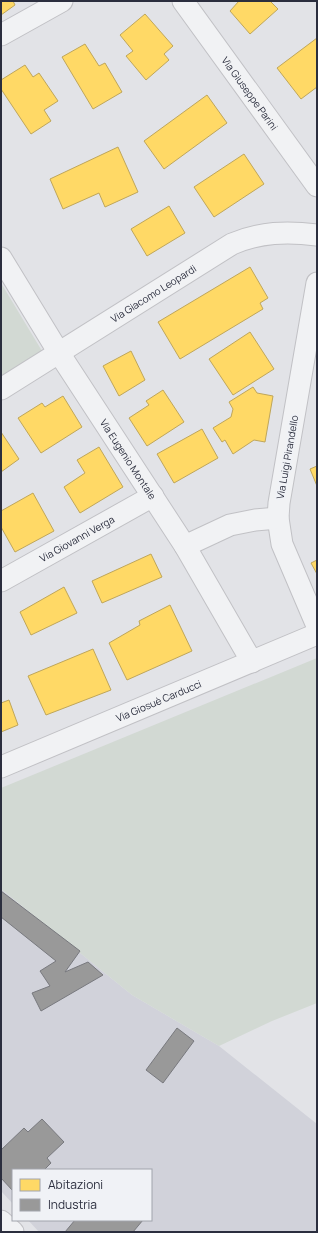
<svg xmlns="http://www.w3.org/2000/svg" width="318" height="1233" font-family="Manrope,sans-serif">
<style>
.built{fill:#d1d2da}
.green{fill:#d2d9d3}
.homes{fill:#ffd966;stroke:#bfa65a}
.industry{fill:#999;stroke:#78797e}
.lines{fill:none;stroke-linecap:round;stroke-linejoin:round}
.minor-casing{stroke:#c1c1c5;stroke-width:23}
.minor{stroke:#f1f2f4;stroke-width:21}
.labels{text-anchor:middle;stroke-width:4;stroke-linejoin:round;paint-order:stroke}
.street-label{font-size:10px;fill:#2b2e3e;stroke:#f0f2f6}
</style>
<rect width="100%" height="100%" fill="#e2e3e7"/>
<path class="built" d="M1 889 132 995 219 1046 317 1124V1232H39L28 1220H151V1170H13V1204L1 1191Z"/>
<path class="green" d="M1 283 42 351 1 376Z
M317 658V1003L272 1021 219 1046 132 995 1 889V788Z"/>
<path class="homes" d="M1 1H13L15 5 1 15Z
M239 1H270L278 9 250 34 230 11Z
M145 14 173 46 164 54 169 60 146 80 126 56 133 51 120 35Z
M317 38V87L301 99 277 68Z
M85 44 99 66 105 63 122 92 93 109 62 57Z
M25 65 33 77 39 73 58 101 44 110 51 121 31 134 1 89V80Z
M207 95 227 123 164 169 144 141Z
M118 147 138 192 105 207 99 193 63 209 50 179Z
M244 154 264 184 214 217 194 187Z
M169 206 185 233 147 256 131 229Z
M250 267 268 298 260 303 263 309 180 359 158 322Z
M250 332 274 369 233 395 209 359Z
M131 351 145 380 119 396 103 366Z
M253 387 257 393 273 396 265 442 254 440 233 454 225 440 222 442 213 428 231 417 233 409 229 402Z
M163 390 184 422 147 446 129 418 149 405 146 401Z
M63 396 82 427 41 453 18 418 42 403 45 407Z
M202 429 218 458 174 483 157 454Z
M1 432 19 459 1 472Z
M99 447 123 487 80 513 64 487 85 473 77 460Z
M317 466V486L310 469Z
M33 493 54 531 15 552 1 527V511Z
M151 554 162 577 102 603 92 581Z
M317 560V574L311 563Z
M64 587 77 613 31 635 20 612Z
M170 605 192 651 127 680 109 643 140 625 139 621Z
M93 649 111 690 46 715 28 676Z
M9 700 18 725 1 732V703Z"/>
<path class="industry" d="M1 891 80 951 65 972 88 962 103 975 41 1011 32 993 50 986 40 971 56 961 1 917Z
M177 1028 194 1041 163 1083 146 1070Z
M42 1119 64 1142 47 1158 51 1163 44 1170H13V1191L1 1178V1150L24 1128 28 1132Z
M75 1220H143L133 1232H65Z"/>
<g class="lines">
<g class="minor-casing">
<g id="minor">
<path id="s1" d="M183 1 317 186"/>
<path d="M1 35 62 1"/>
<path id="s2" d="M1 258 59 353 185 546 252 662"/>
<path d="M317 283 279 503 278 518 282 544 317 626"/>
<path id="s3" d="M1 389 232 244C260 232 287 231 317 235"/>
<path d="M185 546 230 525 255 520 278 518"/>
<path id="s4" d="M1 581 153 496"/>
<path id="s5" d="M1 767 317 634"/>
<path d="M1 1221 13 1232"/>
</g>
</g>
<use href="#minor" class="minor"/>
</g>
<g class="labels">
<g class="street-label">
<text dy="4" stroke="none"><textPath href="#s1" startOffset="114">Via Giuseppe Parini</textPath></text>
<text dy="4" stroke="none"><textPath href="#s3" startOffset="180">Via Giacomo Leopardi</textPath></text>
<text transform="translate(287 457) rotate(-80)" y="4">Via Luigi Pirandello</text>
<text dy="4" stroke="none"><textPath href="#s2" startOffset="238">Via Eugenio Montale</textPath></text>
<text dy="4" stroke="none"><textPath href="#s4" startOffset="87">Via Giovanni Verga</textPath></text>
<text dy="4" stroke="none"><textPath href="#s5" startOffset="171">Via Giosuè Carducci</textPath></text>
</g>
</g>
<rect width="318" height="1233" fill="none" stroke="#2b2e3e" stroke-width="4"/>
<rect x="12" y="1169" width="140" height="52" fill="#f0f2f6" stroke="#a1a4ac"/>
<rect x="20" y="1179" width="20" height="12" fill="#ffd966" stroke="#a1a4ac"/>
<text x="48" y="1189" font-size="12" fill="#2b2e3e">Abitazioni</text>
<rect x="20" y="1199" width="20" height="12" fill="#999999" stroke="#a1a4ac"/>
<text x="48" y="1209" font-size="12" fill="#2b2e3e">Industria</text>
</svg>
